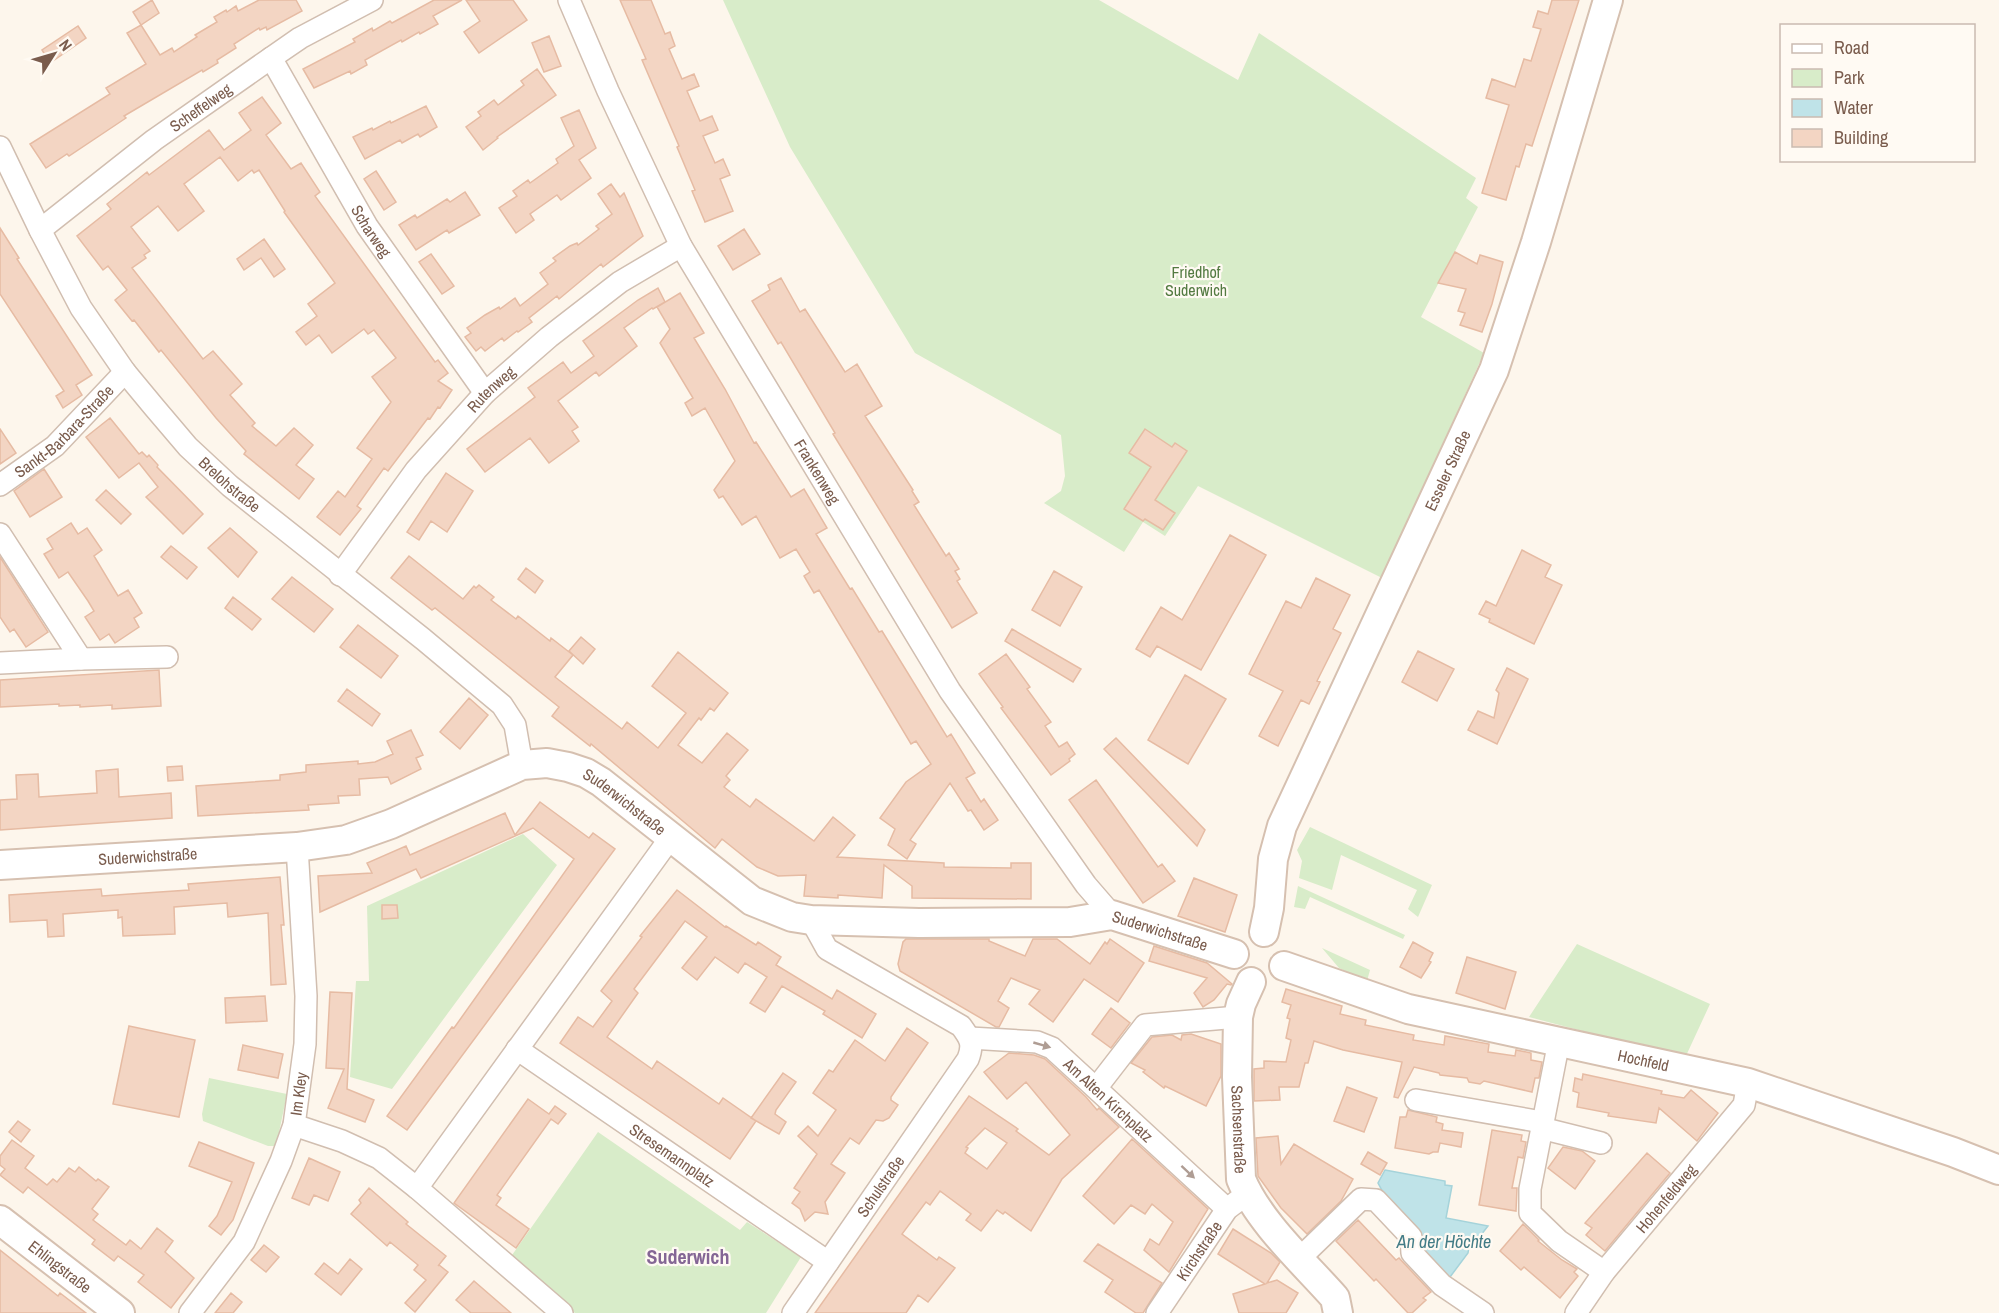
<svg xmlns="http://www.w3.org/2000/svg" width="1999" height="1313" font-family="'Archivo Narrow',sans-serif">
<style>
.green{fill:#d8ecc9}
.water{fill:#bfe3e8;stroke:#a5d3da;stroke-width:1.5}
.building{fill:#f3d5c3;stroke:#e6bba3;stroke-width:1.5;fill-rule:evenodd}
.lines{fill:none;stroke-linecap:round;stroke-linejoin:round}
.street-casing{stroke:#d1beb0;stroke-width:24}
.secondary-casing{stroke:#d6c0b0;stroke-width:32}
.street{stroke:#fff;stroke-width:21}
.secondary{stroke:#fff;stroke-width:28}
.oneway{fill:#af9d94}
.labels{text-anchor:middle;stroke-width:4.5;stroke-linejoin:round;paint-order:stroke}
.street-label{font-size:16px;fill:#7a5c4d;stroke:#fffaf3}
.park-label{font-size:16px;fill:#537a41;stroke:#fffaf3}
.water-label{font-size:18px;font-style:italic;fill:#437c86;stroke:#fffaf3}
.quarter-label{font-size:20px;font-weight:bold;fill:#846695;stroke:#fffaf3}
</style>
<rect width="100%" height="100%" fill="#fdf6ec"/>
<path class="green" d="M723 0H1099L1238 80 1259 33 1476 178 1466 198 1478 207 1421 317 1484 353 1382 578 1198 486 1165 536 1143 522 1124 552 1044 503 1061 491 1065 476 1061 435 915 353 790 147Z
M1310 827 1432 885 1418 917 1408 909 1417 890 1341 855 1332 890 1299 878 1302 861 1297 850Z
M523 834 557 865 392 1089 350 1077 356 981H369L367 906Z
M1298 886 1405 935 1403 939 1310 897 1305 909 1294 907Z
M1577 944 1710 1004 1685 1058 1529 1017Z
M1322 948 1370 970 1367 981 1339 968Z
M209 1078 287 1094 277 1142 275 1146H268L203 1121 202 1114Z
M598 1132 740 1230 747 1222 801 1257 766 1313H575L510 1258Z"/>
<path class="water" d="M1385 1170 1445 1181V1185L1452 1186 1446 1218 1488 1226 1477 1240H1470L1468 1253 1447 1281 1417 1248 1421 1233 1385 1196 1378 1183Z"/>
<path class="building" d="M152 0 159 13 141 25 133 12Z
M259 0H296L302 11 267 30 266 27 260 30 259 28 234 44 236 48 217 60 218 63 203 72 202 70 124 116 126 118 69 156 67 154 46 168 30 144 110 94 106 88 146 64 127 33 141 25 160 55 172 48 174 52 197 37 195 35 217 22 214 17 226 10 227 12 236 6 238 11Z
M434 0H462L433 16 438 24 420 34 419 32 402 42 401 40 365 60 367 65 351 74 350 71 314 88 303 69 355 42 353 39 372 28 373 31 390 21 392 23Z
M466 0H513L527 20 479 53 464 32 480 21Z
M620 0H651L665 34 670 32 675 46 669 49 682 79 694 74 699 86 687 91 700 121 712 116 718 130 703 136 715 163 723 159 730 175 720 179 733 211 705 222 692 191 695 190 677 147 679 146 642 60 646 59Z
M1552 0H1579L1532 146 1526 144 1519 167 1516 166 1506 200 1482 193 1509 105 1486 98 1492 79 1515 87 1524 59 1531 61 1541 29 1533 27 1538 11 1548 14Z
M78 26 86 38 50 63 42 50Z
M549 36 561 66 544 72 532 43Z
M537 69 556 95 497 137 498 138 483 150 466 127 481 116 478 112 494 100 498 105 524 85 521 81Z
M262 97 281 123 266 135 291 169 301 163 320 192 315 196 435 362 438 360 448 373 438 381 452 390 440 408 438 407 430 419 428 418 388 471 384 468 357 506 361 509 340 535 317 517 338 491 345 497 372 459 357 448 391 402 372 377 396 358 374 330 368 334 364 329 332 353 319 335 306 345 296 332 317 316 308 304 335 283 284 212 285 211 259 170 254 173 252 170 238 181 220 157 184 184 204 211 178 231 158 206 131 227 150 251 144 255 146 258 132 268 203 359 213 351 242 384 230 395 255 423 252 426 276 446 294 428 313 445 296 465 314 479 299 499 244 454 246 451 216 418 161 350 159 352 134 320 132 321 115 300 127 290 108 266 103 270 77 236 111 209 107 204 147 172 149 175 209 130 224 150 251 130 239 113Z
M426 106 437 127 420 137 418 134 402 143 400 140 365 159 353 137 372 128 373 130 390 121 391 123Z
M579 110 596 148 579 160 591 178 561 200 557 195 530 214 534 220 516 233 499 208 517 196 513 191 528 180 530 183 558 163 556 159 574 146 561 118Z
M376 171 396 202 384 210 364 179Z
M611 184 620 197 624 193 643 236 603 267 601 264 559 299 557 296 529 318 532 322 518 332 517 331 504 341 502 338 485 351 481 347 476 351 465 337 471 333 467 328 485 315 499 307 500 309 515 298 520 306 548 284 540 273 556 261 553 258 570 246 577 243 578 245 599 229 596 226 612 214 598 194Z
M465 192 480 215 449 233 447 230 416 250 399 225 415 215 417 218 447 199 450 202Z
M0 228 19 258 17 259 92 375 76 385 82 395 63 408 56 396 64 391 0 294Z
M744 229 760 254 733 270 718 246Z
M264 239 285 269 274 277 261 258 244 270 237 259Z
M1455 252 1477 264 1480 255 1503 262 1492 304 1482 332 1460 325 1465 313 1458 311 1466 289 1438 283Z
M431 254 454 286 442 294 419 262Z
M781 278 800 312 805 309 845 372 857 364 882 406 865 416 913 490 912 491 919 502 914 505 946 556 949 553 959 569 955 571 960 579 957 581 977 613 952 628 833 434 835 433 781 342 778 344 752 301 770 290 768 285Z
M658 288 665 302 653 309 652 308 624 328 637 346 599 376 596 372 558 401 578 427 572 431 579 441 549 463 530 438 485 472 467 449 535 397 528 388 563 362 571 373 594 356 583 341 638 300Z
M680 293 704 333 694 338 725 389 754 443 756 442 791 497 804 489 827 528 816 534 850 589 852 588 879 632 882 631 947 737 951 734 975 773 966 778 981 802 984 799 998 820 984 830 971 810 968 811 950 783 910 840 916 844 907 859 888 845 895 829 880 818 906 782 931 764 916 741 911 744 819 590 814 593 804 576 810 572 796 549 780 558 756 516 742 525 723 496 719 498 714 490 735 461 705 408 692 416 685 403 693 398 660 343 670 329 657 307Z
M110 418 139 454 142 452 147 457 149 455 158 465 157 467 203 514 183 534 146 497 158 487 139 463 119 478 86 437Z
M0 429 16 453 0 464Z
M1145 429 1172 447 1175 443 1187 451 1155 500 1175 513 1163 530 1145 519 1143 521 1124 509 1151 467 1129 453Z
M44 469 62 497 30 517 14 491Z
M446 473 473 491 447 532 431 521 419 540 407 532Z
M106 490 131 514 121 524 96 500Z
M71 523 78 534 87 528 102 550 94 556 118 596 128 590 142 613 134 618 139 627 115 643 109 634 100 640 85 617 94 611 88 601 68 572 59 578 44 554 53 549 47 539Z
M230 528 257 552 238 577 208 548Z
M1230 535 1266 555 1201 670 1157 646 1150 657 1136 649 1161 607 1182 620Z
M171 546 197 567 187 579 161 557Z
M1522 550 1551 565 1545 577 1562 585 1534 644 1489 622 1490 619 1479 614 1486 601 1496 606Z
M409 556 463 599 474 586 476 588 479 585 494 597 491 600 516 619 518 616 550 641 551 638 573 655 555 677 622 729 627 722 658 748 686 713 652 686 678 652 728 693 714 711 710 708 701 720 699 718 678 745 702 763 727 733 748 750 726 776 730 780 724 787 750 807 756 799 814 841 833 817 855 835 837 857 944 863V867L1011 868V863H1031V899L912 898V886L884 865 882 898 838 895V898L804 896 806 875 778 876 757 867 722 839 715 848 591 744 590 746 552 716 559 707 435 608 432 610 391 578Z
M0 557 48 632 26 647 14 629 10 632 0 617Z
M526 568 543 581 535 593 518 579Z
M1054 571 1082 587 1060 626 1032 610Z
M292 577 333 609 314 632 272 599Z
M1316 578 1350 595 1333 629 1341 633 1317 681 1320 682 1309 704 1301 700 1278 746 1259 736 1283 691 1249 674 1286 601 1301 608Z
M233 597 261 619 252 630 225 608Z
M358 625 398 656 381 678 340 647Z
M1012 629 1081 669 1073 682 1005 641Z
M581 637 595 649 583 664 569 651Z
M1418 651 1454 669 1437 701 1402 682Z
M1006 654 1030 687 1027 689 1051 722 1045 726 1059 747 1067 742 1075 754 1069 759 1070 761 1051 775 1001 708 1003 707 979 674Z
M1507 668 1528 679 1497 744 1468 730 1478 711 1494 718 1499 693 1496 690Z
M159 670 161 706 112 709V705L80 707V705L59 706V704L0 707V680Z
M1185 675 1226 699 1188 764 1148 740Z
M347 689 380 714 372 726 338 701Z
M469 698 488 715 460 749 440 732Z
M411 730 423 755 416 758 421 769 391 784 388 777 359 779 360 795 338 796 339 803 308 805 309 810 198 816 196 786 280 780V775L306 772V765L358 761V764L375 762 393 754 387 741Z
M1116 738 1205 830 1197 846 1104 749Z
M182 766 183 780 168 781 167 767Z
M118 769 119 797 171 793 172 818 0 830V800L17 799 16 775 38 774 39 797 97 793 96 771Z
M1096 780 1158 867 1162 864 1175 881 1143 903 1069 800Z
M540 802 589 838 593 833 615 849 407 1130 387 1116 452 1027 454 1028 574 859 533 828 421 878 416 869 320 912 318 876 372 873 367 863 406 846 410 855 505 813 515 835Z
M280 877 284 925H281L286 984 271 985 268 913 228 917 227 903 174 907 175 934 123 936 122 917 118 918V910L63 914 64 936 48 937 47 920 10 922 9 895 101 889 102 896 130 894 189 890 188 884Z
M1194 878 1237 895 1225 932 1178 916Z
M677 890 725 927 726 926 756 945 758 942 781 957 776 965 832 999 837 990 876 1014 862 1038 823 1014 825 1011 782 986 765 1012 750 1003 767 977 745 963 738 973 715 957 697 980 682 968 707 937 685 921 634 989 638 993 607 1037 652 1069 657 1061 719 1104 723 1098 756 1121 730 1159 560 1043 578 1017 593 1027 612 1001 601 991 642 937 640 936Z
M382 905H397L398 918 382 919Z
M906 939H989V941L1025 956 1033 939H1057L1090 964 1105 942 1107 944 1110 939 1144 963 1118 1002 1084 979 1053 1022 1029 1004 1040 990 1011 978 998 1001 1009 1008 999 1027H996L900 971 898 964 903 942Z
M1413 942 1433 953 1429 961 1431 962 1421 978 1400 967Z
M1154 946 1207 963 1232 984 1231 985 1227 984 1214 1000 1203 1007 1194 993 1207 978 1149 961Z
M1467 957 1516 972 1505 1009 1456 993Z
M1286 989 1342 1006 1340 1014 1366 1020 1365 1025 1414 1035 1413 1040 1444 1045 1445 1036 1489 1044 1488 1052 1515 1056 1516 1050 1531 1053V1060L1542 1062 1539 1078H1535L1532 1092 1484 1081 1480 1084 1469 1082 1467 1078 1440 1075 1439 1073 1414 1067 1398 1098 1394 1097 1402 1062 1343 1050 1314 1041 1308 1063H1305L1299 1087H1279L1280 1100 1254 1101V1069L1264 1068V1061L1286 1062 1291 1040 1286 1038 1290 1019 1287 1018 1291 1005 1282 1002Z
M330 992 352 993 347 1089 374 1100 365 1122 328 1108 344 1069 326 1068Z
M265 996 267 1021 226 1023 225 998Z
M1111 1008 1130 1023 1111 1048 1092 1034Z
M129 1026 195 1040 179 1117 113 1104Z
M907 1028 928 1043 891 1097V1100L898 1105 889 1118 883 1121 876 1120 859 1144 850 1138 831 1164 845 1173 825 1202 828 1214 815 1212 805 1221 800 1209 792 1203 800 1192 794 1188 817 1154 798 1136 808 1126 818 1136 836 1110 813 1093 829 1070 833 1072 855 1040 885 1061Z
M1191 1034 1221 1044V1076L1206 1106 1165 1086 1164 1088 1143 1072 1145 1070 1131 1063 1152 1037 1172 1035 1181 1040 1182 1035Z
M243 1045 283 1054 278 1078 238 1070Z
M1009 1053 1034 1055 1045 1059 1086 1097 1097 1110 1099 1108 1119 1127 1062 1179 1031 1231 1005 1212 1003 1214 997 1210 981 1231 966 1220 971 1214 940 1191 930 1205 926 1202 902 1234 937 1260 939 1257 955 1268 928 1302 918 1295 906 1313H815L969 1096 1018 1129 1016 1131 1049 1155 1070 1135 1026 1082 1007 1099 984 1072ZM985 1128 1007 1143 987 1169 965 1153 968 1148 966 1147Z
M783 1073 796 1082 776 1110 775 1114 786 1122 779 1134 751 1118Z
M1583 1074 1662 1091 1661 1094 1684 1098 1691 1090 1718 1113 1697 1141 1659 1108 1656 1123 1608 1116 1609 1113 1577 1107 1579 1093 1573 1091 1575 1078 1582 1080Z
M1347 1087 1377 1098 1364 1132 1334 1121Z
M528 1099 549 1114 555 1106 566 1114 558 1124 551 1119 497 1195 501 1198 496 1205 529 1229 516 1248 454 1203Z
M1408 1110 1437 1117 1436 1122 1443 1124 1442 1130 1463 1133 1461 1147 1440 1143 1438 1152H1433L1429 1154 1395 1148 1400 1117H1406Z
M18 1121 30 1130 21 1142 9 1132Z
M1492 1130 1522 1135 1521 1141 1526 1142 1523 1158 1518 1157 1512 1188H1517L1516 1211 1479 1205Z
M1278 1136 1281 1164 1294 1144 1353 1179 1341 1201 1307 1234 1281 1208 1258 1176 1256 1138Z
M1132 1139 1208 1209 1169 1272 1144 1250 1150 1239 1159 1245 1173 1222 1152 1204 1145 1214 1131 1205 1114 1224 1083 1196Z
M12 1140 34 1156 25 1168 47 1185 53 1179 57 1182 69 1168 75 1172 79 1167 96 1181 98 1179 109 1187 92 1209 98 1214 93 1220 126 1245 130 1240 141 1249 157 1228 173 1241 165 1252 194 1278 171 1308 138 1282 144 1275 118 1256 114 1261 92 1244 95 1240 28 1187 23 1193 0 1175 5 1169 0 1165V1156Z
M199 1142 254 1163 233 1220 221 1235 209 1226 217 1216 232 1182 189 1166Z
M1563 1147 1582 1151 1595 1161 1575 1189 1548 1168Z
M1368 1152 1387 1163 1380 1175 1361 1164Z
M1647 1153 1670 1173 1605 1251 1586 1235 1592 1228 1585 1223Z
M309 1158 340 1172 328 1201 314 1195 309 1205 292 1198Z
M369 1188 408 1222 406 1224 446 1256 438 1266 439 1265 448 1272 415 1312 405 1303 426 1280 414 1270 418 1265 390 1242 387 1246 351 1214 361 1203 359 1200Z
M1358 1220 1396 1260 1399 1258 1431 1292 1423 1298 1426 1300 1412 1313H1408L1376 1279 1374 1281 1336 1241Z
M1523 1224 1539 1240 1538 1241 1562 1260 1577 1269 1574 1272 1578 1276 1560 1298 1524 1267 1521 1270 1500 1251Z
M1233 1229 1271 1253 1280 1262 1267 1283 1277 1280 1298 1293 1286 1313H1239L1233 1294 1265 1284 1218 1254Z
M1098 1244 1162 1283 1143 1313H1136L1105 1292 1113 1280 1084 1261Z
M264 1245 279 1257 266 1272 251 1260Z
M0 1250 58 1296 60 1293 86 1313H0Z
M350 1259 362 1269 341 1295 315 1274 324 1263 338 1274Z
M474 1281 511 1313H471L456 1300Z
M231 1293 242 1302 233 1313H215Z"/>
<g class="lines">
<g class="street-casing">
<g id="street">
<path id="s1" d="M569 0 608 91 681 246 950 691 1086 885 1112 915"/>
<path id="s2" d="M271 58 367 226 485 393"/>
<path id="s3" d="M0 147 40 230 81 308 125 372 154 407 188 447 230 486 423 639 502 705 515 725 522 765"/>
<path id="s4" d="M40 230 154 140 271 58 300 38 372 0"/>
<path id="s5" d="M0 485 55 446 125 372"/>
<path d="M0 534 81 659 0 663"/>
<path id="s6" d="M340 575 416 470 485 393 549 337 620 282 681 246"/>
<path d="M81 659 167 657"/>
<path id="s7" d="M970 1038 1037 1042 1052 1048 1227 1209"/>
<path d="M1559 1041 1530 1189V1213L1559 1241 1604 1272"/>
<path id="s8" d="M517 1049 828 1262"/>
<path d="M1097 1087 1145 1025 1238 1017"/>
<path d="M1416 1100 1542 1122"/>
<path d="M294 1125 342 1141 379 1158 417 1188"/>
<path d="M1541 1128 1601 1143"/>
<path d="M1300 1258 1361 1199 1376 1200 1411 1237 1412 1253 1442 1285 1483 1313"/>
<path id="s9" d="M190 1313 244 1242 281 1161 294 1125 305 1044 306 996 297 847"/>
<path d="M562 1313 417 1188 671 837"/>
<path id="s10" d="M793 1313 968 1059C974 1044 970 1038 961 1026L827 949 811 920"/>
<path id="s11" d="M1157 1313 1227 1209 1239 1200"/>
<path id="s12" d="M1576 1313 1604 1272 1744 1105 1748 1083"/>
</g>
</g>
<g class="secondary-casing">
<g id="secondary">
<path id="s13" d="M0 865 297 847 346 840 391 824 522 765 547 763 568 767 586 773 601 782 752 901 792 917 811 920 919 923 1070 922 1112 915 1234 954"/>
<path id="s14" d="M1264 932 1269 908 1273 859 1282 826 1494 370 1536 242 1608 0"/>
<path id="s15" d="M1284 966 1408 1009 1748 1083 1953 1152 1999 1170"/>
<path id="s16" d="M1251 982 1241 1004 1238 1017 1237 1077 1241 1179C1258 1221 1304 1263 1335 1298L1338 1313"/>
<path id="s17" d="M0 1220 120 1313"/>
</g>
</g>
<use href="#street" class="street"/>
<use href="#secondary" class="secondary"/>
</g>
<defs><path id="oneway-solid" d="M-6-.8H1V-3.2L6.5 0L1 3.2V.8H-6Z" transform="scale(1.5)"/></defs>
<g class="oneway">
<use href="#oneway-solid" transform="translate(1042 1045) rotate(16)"/>
<use href="#oneway-solid" transform="translate(1188 1172) rotate(43)"/>
</g>
<g class="labels">
<g class="street-label">
<text dy="6" stroke="none"><textPath href="#s4" startOffset="202">Scheffelweg</textPath></text>
<text dy="6" stroke="none"><textPath href="#s2" startOffset="200">Scharweg</textPath></text>
<text dy="6" stroke="none"><textPath href="#s6" startOffset="240">Rutenweg</textPath></text>
<text dy="6" stroke="none"><textPath href="#s5" startOffset="84">Sankt-Barbara-Straße</textPath></text>
<text dy="6" stroke="none"><textPath href="#s1" startOffset="534">Frankenweg</textPath></text>
<text dy="6" stroke="none"><textPath href="#s14" startOffset="500">Esseler Straße</textPath></text>
<text dy="6" stroke="none"><textPath href="#s3" startOffset="412">Brelohstraße</textPath></text>
<text dy="6" stroke="none"><textPath href="#s13" startOffset="652">Suderwichstraße</textPath></text>
<text dy="6" stroke="none"><textPath href="#s13" startOffset="148">Suderwichstraße</textPath></text>
<text dy="6" stroke="none"><textPath href="#s13" startOffset="1228">Suderwichstraße</textPath></text>
<text dy="6" stroke="none"><textPath href="#s15" startOffset="372">Hochfeld</textPath></text>
<text dy="6" stroke="none"><textPath href="#s9" startOffset="248">Im Kley</textPath></text>
<text dy="6" stroke="none"><textPath href="#s7" startOffset="160">Am Alten Kirchplatz</textPath></text>
<text dy="6" stroke="none"><textPath href="#s16" startOffset="150">Sachsenstraße</textPath></text>
<text dy="6" stroke="none"><textPath href="#s8" startOffset="188">Stresemannplatz</textPath></text>
<text dy="6" stroke="none"><textPath href="#s10" startOffset="154">Schulstraße</textPath></text>
<text dy="6" stroke="none"><textPath href="#s12" startOffset="146">Hohenfeldweg</textPath></text>
<text dy="6" stroke="none"><textPath href="#s11" startOffset="75">Kirchstraße</textPath></text>
<text dy="6" stroke="none"><textPath href="#s17" startOffset="76">Ehlingstraße</textPath></text>
</g>
<g class="park-label">
<text x="1196" y="278">Friedhof<tspan x="1196" dy="18">Suderwich</tspan></text>
</g>
<g class="water-label">
<text x="1444" y="1248">An der Höchte</text>
</g>
<g class="quarter-label">
<text x="688" y="1264">Suderwich</text>
</g>
</g>
<rect x="1780" y="24" width="195" height="138" fill="#fffaf3" stroke="#cabbb1" stroke-width="1.5"/>
<rect x="1792" y="44" width="30" height="9" fill="#ffffff" stroke="#cabbb1" stroke-width="1.5"/>
<text x="1834" y="54" font-size="18" fill="#7a5c4d">Road</text>
<rect x="1792" y="69" width="30" height="18" fill="#d8ecc9" stroke="#cabbb1" stroke-width="1.5"/>
<text x="1834" y="84" font-size="18" fill="#7a5c4d">Park</text>
<rect x="1792" y="99" width="30" height="18" fill="#bfe3e8" stroke="#cabbb1" stroke-width="1.5"/>
<text x="1834" y="114" font-size="18" fill="#7a5c4d">Water</text>
<rect x="1792" y="129" width="30" height="18" fill="#f3d5c3" stroke="#cabbb1" stroke-width="1.5"/>
<text x="1834" y="144" font-size="18" fill="#7a5c4d">Building</text>
<g transform="translate(54 54) rotate(53)" stroke="#fffaf3" stroke-width="4.5" paint-order="stroke">
<path d="M0-4.5L10 22L0 15L-10 22Z" fill="#7a5c4d"/>
<text y="-9" font-size="16" font-weight="bold" text-anchor="middle" fill="#7a5c4d">N</text>
</g>
</svg>
